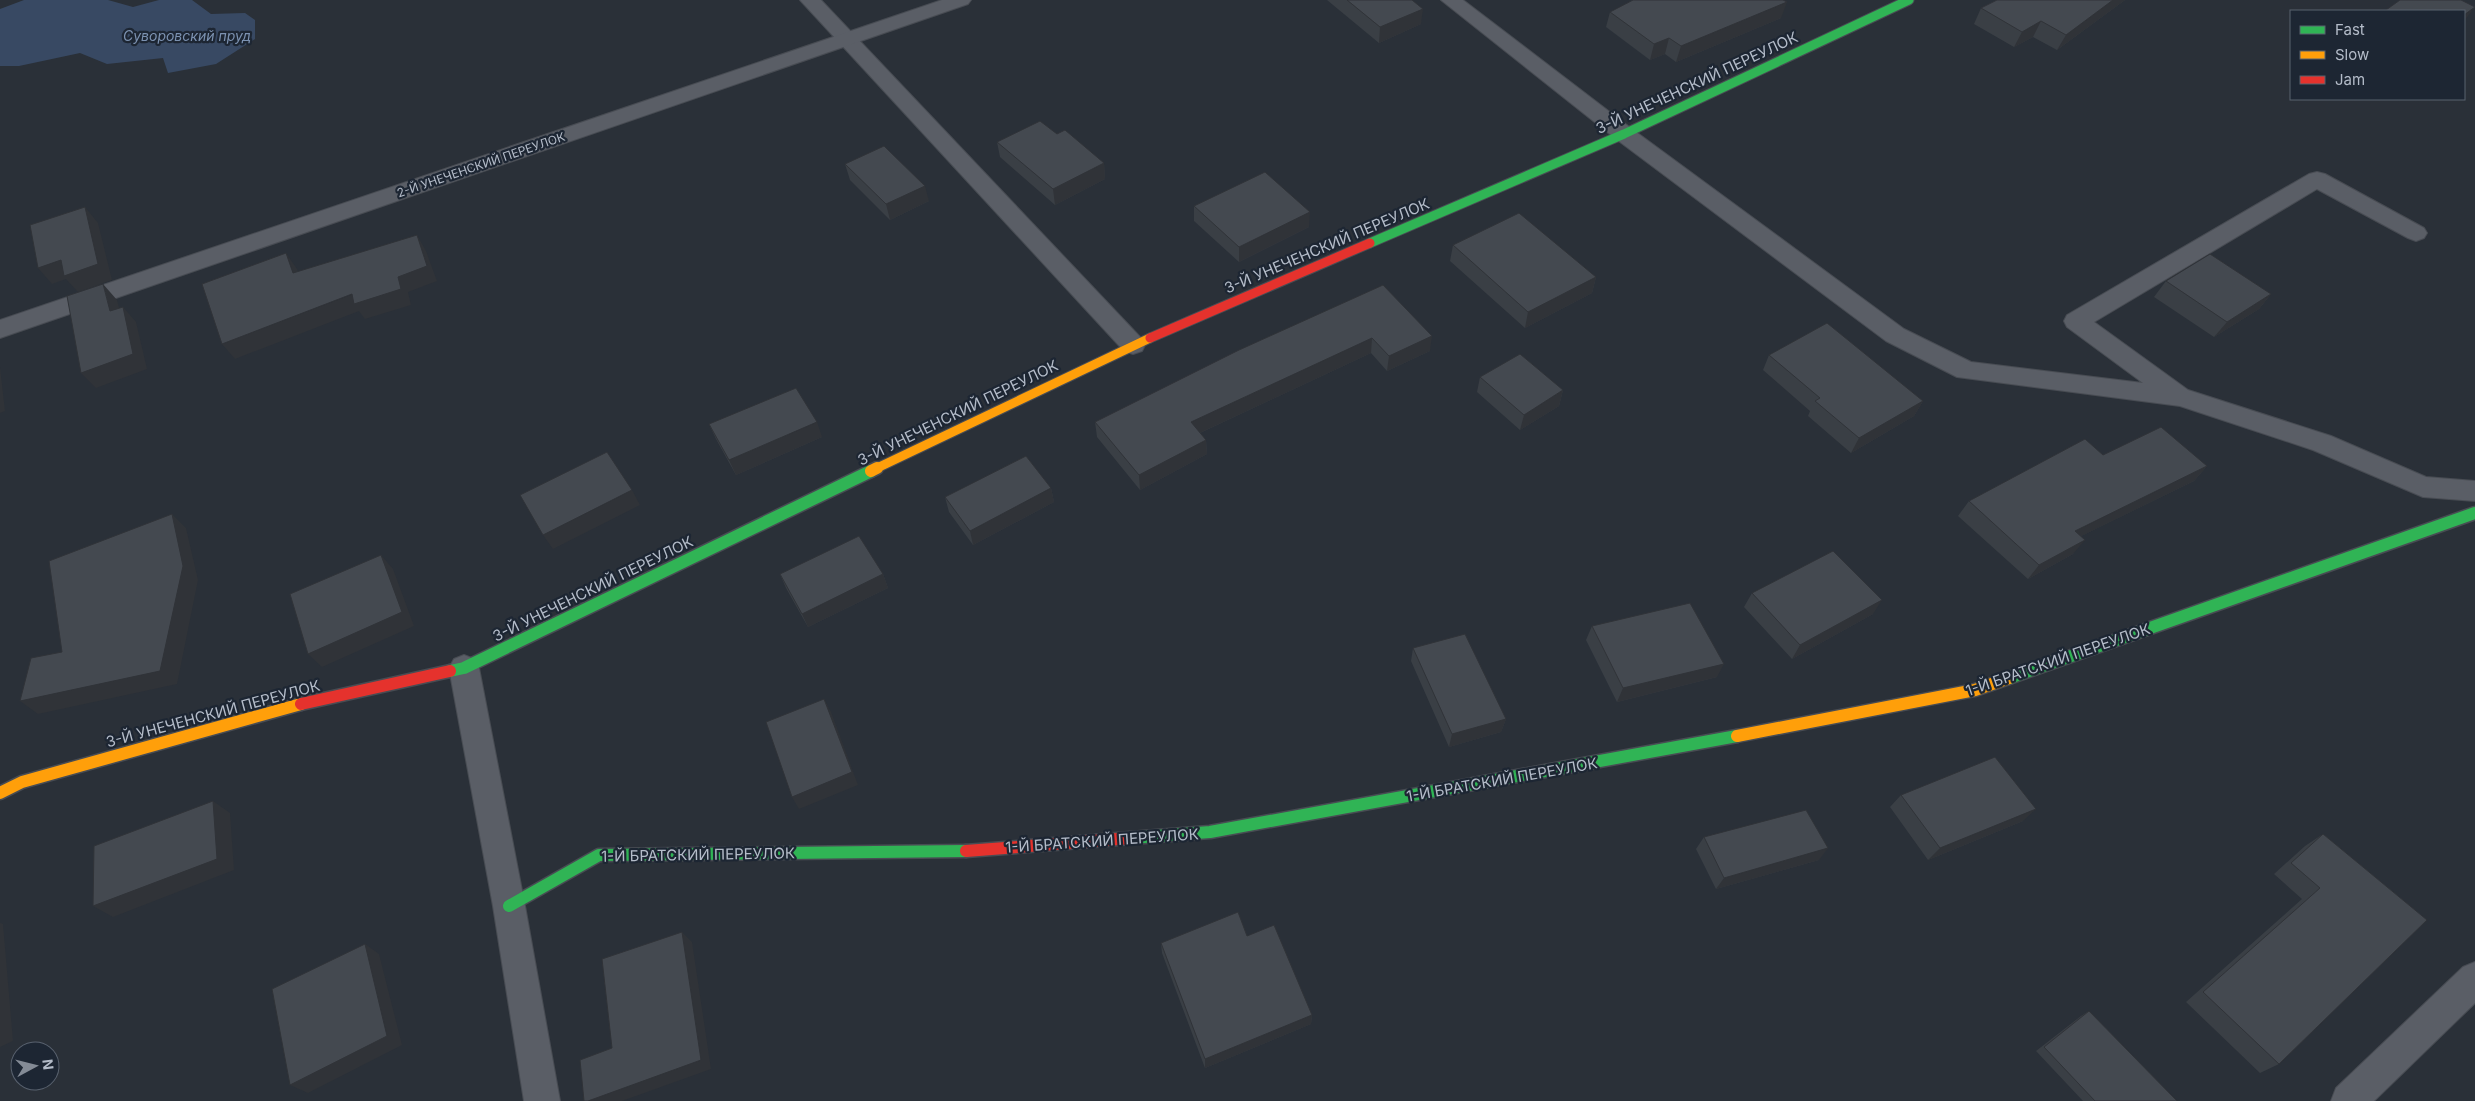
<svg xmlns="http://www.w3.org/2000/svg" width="2475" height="1101" font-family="Inter,sans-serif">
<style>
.water{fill:#384963}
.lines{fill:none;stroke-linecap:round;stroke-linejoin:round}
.lane-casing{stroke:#484c53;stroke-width:2}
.street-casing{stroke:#484c53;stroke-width:2}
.fast-far1-casing{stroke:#484c53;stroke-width:11}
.fast-casing{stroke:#484c53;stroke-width:15}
.slow-far1-casing{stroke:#484c53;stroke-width:11}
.slow-casing{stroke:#484c53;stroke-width:15}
.jam-far1-casing{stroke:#484c53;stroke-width:11}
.jam-casing{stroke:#484c53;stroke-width:15}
.lane{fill:#5a5e66;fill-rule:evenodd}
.street{fill:#5a5e66;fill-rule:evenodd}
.fast-far1{stroke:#30b455;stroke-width:9}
.fast{stroke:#30b455;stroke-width:12}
.slow-far1{stroke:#ff9f0a;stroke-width:9}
.slow{stroke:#ff9f0a;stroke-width:12}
.jam-far1{stroke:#e5322d;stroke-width:9}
.jam{stroke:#e5322d;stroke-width:12}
.wall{fill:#3a3f45}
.shaded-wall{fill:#303338}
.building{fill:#444950;stroke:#303338}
.labels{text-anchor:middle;stroke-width:4.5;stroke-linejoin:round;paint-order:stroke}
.far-street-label{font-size:12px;fill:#b4bcc9;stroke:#1d2633}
.far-water-label{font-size:14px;font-style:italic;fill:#7c92b1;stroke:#1d2633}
.street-label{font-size:15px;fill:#b4bcc9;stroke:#1d2633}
</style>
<rect width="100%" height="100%" fill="#2a3038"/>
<path class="water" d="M24 0H108L133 7 159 0H192L211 14 245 13 255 20V39L216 64 168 73 163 58 107 64 80 53 19 66H0V9Z"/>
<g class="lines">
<g class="lane-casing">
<path id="lane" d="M800 0H821L1142 339 1145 345 1142 351 1133 354 1124 351Z
M1441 0H1463L1632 129 1904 329 1971 362 2143 383 2067 327 2064 321 2067 315 2309 174 2317 172 2325 174 2424 228 2427 233 2424 238 2416 241 2408 238 2317 189 2094 322 2188 390 2331 436 2426 477 2475 481V501L2423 497 2313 450 2180 406 1957 377 1886 341 1616 139Z"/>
</g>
<g class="street-casing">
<path id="street" d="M942 0H971L968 4 0 338V320Z
M464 655 474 659 479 668 525 906 560 1101H524L493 906 449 668 454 659Z
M2475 962V1003L2374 1101H2331L2336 1088 2463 967Z"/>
</g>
<g class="fast-far1-casing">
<path id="fast-far1" d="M1370 243 1624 134 1909 0"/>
</g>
<g class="fast-casing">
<path id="fast" d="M450 671 464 668 871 471
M2009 678 2475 513
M1131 838 1210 832 1737 736
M509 906 599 855 966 851"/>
</g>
<g class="slow-far1-casing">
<path id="slow-far1" d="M875 469 1150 338"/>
</g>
<g class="slow-casing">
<path id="slow" d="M871 471 877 468
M1737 736 1975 690 2009 678
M0 793 22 782 301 704"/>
</g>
<g class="jam-far1-casing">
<path id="jam-far1" d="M1150 338 1370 243"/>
</g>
<g class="jam-casing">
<path id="jam" d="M301 704 450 671
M966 851 1131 838"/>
</g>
<use href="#lane" class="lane"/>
<use href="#street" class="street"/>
<use href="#fast-far1" class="fast-far1"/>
<use href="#fast" class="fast"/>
<use href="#slow-far1" class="slow-far1"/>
<use href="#slow" class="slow"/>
<use href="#jam-far1" class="jam-far1"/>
<use href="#jam" class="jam"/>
</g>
<path class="wall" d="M1327 0H1412L1421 24 1379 43Z
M1997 0H2125L2057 50 2033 37 2014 47 1974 24 1981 8Z
M1610 12 1781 18 1676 62 1665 54 1650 60 1606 27Z
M997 142 1104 163 1105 179 1055 205 1000 157Z
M845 164 929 201 890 220 850 180Z
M1194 206 1309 227 1239 262 1194 221Z
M1453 245 1596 277 1592 293 1525 328 1450 261Z
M2166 281 2271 294 2259 309 2214 337 2154 297Z
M1383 285 1430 351 1387 371 1371 353 1200 433 1206 440 1207 454 1140 490 1097 437 1095 422Z
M1769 355 1923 401 1914 416 1851 453 1808 416 1810 411 1763 370Z
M1480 377 1563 390 1559 406 1520 430 1477 392Z
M709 424 822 437 736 475 716 439Z
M2103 455 2207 466 2194 481 2081 536 2073 554 2028 579 1958 516 1969 501Z
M1051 488 1054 502 973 545 949 512 945 497Z
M780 574H883L888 588 808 627 786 588Z
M1752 593 1873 614 1792 659 1744 607Z
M1592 626 1717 677 1617 702 1586 640Z
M1413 648 1506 719 1501 732 1449 747 1411 661Z
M1901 795 2023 821 1928 860 1890 807Z
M2323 834 2427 920 2279 1064 2260 1073 2186 1002 2302 899 2274 874 2305 846Z
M1704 837 1819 860 1716 889 1696 849Z
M1247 936 1312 1015 1311 1024 1205 1068 1162 953 1161 943Z
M2089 1011 2177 1101H2083L2036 1051 2081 1016Z"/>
<path class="shaded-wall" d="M2113 0H2125L2057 50 2066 35Z
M1787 2 1781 18 1676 62 1681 46Z
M2475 7 2464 21V15Z
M1423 9 1421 24 1379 43 1380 27Z
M2041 21 2033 37 2014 47 2022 32Z
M1669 38 1665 54 1650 60 1654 44Z
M1104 163 1105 179 1055 205 1053 189Z
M925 186 929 201 890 220 886 204Z
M85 207 98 223 112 280 78 292 66 279 52 284 38 268 61 260Z
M1310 212 1309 227 1239 262V247Z
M417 235 426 251 437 281 408 292 411 305 365 319 359 311 235 359 222 344 398 277Z
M286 253 297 269 304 288 293 273Z
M1596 277 1592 293 1525 328 1528 312Z
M103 284 117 300 124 327 110 311Z
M2271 294 2259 309 2214 337 2227 322Z
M123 307 136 322 147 369 96 388 81 373Z
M1432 336 1430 351 1387 371 1389 356Z
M1372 338 1371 353 1191 437V422Z
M0 367 5 411 0 413Z
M1563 390 1559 406 1520 430 1524 415Z
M1923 401 1914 416 1851 453 1859 438Z
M817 422 822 437 736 475 729 460Z
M1206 440 1207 454 1140 490 1139 475Z
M2207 466 2194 481 2063 545 2075 531Z
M1051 488 1054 502 973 545 970 531Z
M632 490 640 505 553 549 543 535Z
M172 514 186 528 198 580 177 684 38 714 20 701 160 671Z
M2085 540 2073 554 2028 579 2039 565Z
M381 555 393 569 414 626 322 667 308 654Z
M883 574 888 588 808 627 802 614Z
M1882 600 1873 614 1792 659 1800 645Z
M1724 664 1717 677 1617 702 1623 688Z
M824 699 831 712 858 785 799 809 792 797Z
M1506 719 1501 732 1449 747 1452 734Z
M213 801 230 813 234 870 113 917 93 906Z
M2036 809 2023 821 1928 860 1940 848Z
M1828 848 1819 860 1716 889 1724 878Z
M0 923 3 924 13 1041 0 1047Z
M682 932 692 942 711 1069 622 1101H588Z
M365 944 379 954 402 1045 308 1093 290 1085Z
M1312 1015 1311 1024 1205 1068V1059Z"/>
<path class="building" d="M1347 0H1412L1423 9 1380 27Z
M1633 0H1783L1787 2 1681 46 1669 38 1654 44 1610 12Z
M1997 0H2113L2066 35 2041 21 2022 32 1981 8Z
M2400 0H2461L2475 7 2464 15V11H2388L2386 10Z
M1040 121 1057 134 1065 130 1104 163 1053 189 997 142Z
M884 146 925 186 886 204 845 164Z
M1265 172 1310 212 1239 247 1194 206Z
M85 207 98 264 64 276 61 260 38 268 30 225Z
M1519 213 1596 277 1528 312 1453 245Z
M417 235 427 266 398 277 401 289 354 304 352 294 222 344 202 284 286 253 293 273Z
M2210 254 2271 294 2227 322 2166 281Z
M103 284 110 311 123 307 133 354 81 373 67 296Z
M1383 285 1432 336 1389 356 1372 338 1191 422 1206 440 1139 475 1095 422 1239 350Z
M1827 323 1923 401 1859 438 1815 401 1820 398 1769 355Z
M1520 354 1563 390 1524 415 1480 377Z
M796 388 817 422 729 460 709 424Z
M2161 427 2207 466 2075 531 2085 540 2039 565 1969 501 2085 439 2103 455Z
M607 452 632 490 543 535 520 495Z
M1026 456 1051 488 970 531 945 497Z
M172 514 183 566 160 671 20 701 31 658 62 652 49 561Z
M859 536 883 574 802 614 780 574Z
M1833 551 1882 600 1800 645 1752 593Z
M381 555 402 612 308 654 290 594Z
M1690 603 1724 664 1623 688 1592 626Z
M1465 634 1506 719 1452 734 1413 648Z
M824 699 852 772 792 797 766 722Z
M1995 757 2036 809 1940 848 1901 795Z
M213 801 217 859 93 906 94 846Z
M1806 810 1828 848 1724 878 1704 837Z
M2323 834 2427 920 2279 1064 2203 992 2320 888 2291 863Z
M1238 912 1247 936 1274 925 1312 1015 1205 1059 1161 943Z
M682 932 701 1060 588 1101H584L580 1060 612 1048 602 959Z
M365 944 387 1036 290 1085 272 989Z
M2089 1011 2177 1101H2095L2044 1047Z"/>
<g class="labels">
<g class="far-street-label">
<text transform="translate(481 165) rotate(-19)" y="4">2-Й УНЕЧЕНСКИЙ ПЕРЕУЛОК</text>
</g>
<g class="far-water-label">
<text x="187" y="41">Суворовский пруд</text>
</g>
<g class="street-label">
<text transform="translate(1697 83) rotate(-25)" y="5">3-Й УНЕЧЕНСКИЙ ПЕРЕУЛОК</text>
<text transform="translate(1327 246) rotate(-23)" y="5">3-Й УНЕЧЕНСКИЙ ПЕРЕУЛОК</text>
<text transform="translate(958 413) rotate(-26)" y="5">3-Й УНЕЧЕНСКИЙ ПЕРЕУЛОК</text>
<text transform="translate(593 589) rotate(-26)" y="5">3-Й УНЕЧЕНСКИЙ ПЕРЕУЛОК</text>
<text transform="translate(2058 660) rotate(-19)" y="5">1-Й БРАТСКИЙ ПЕРЕУЛОК</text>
<text transform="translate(213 714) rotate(-15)" y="5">3-Й УНЕЧЕНСКИЙ ПЕРЕУЛОК</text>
<text transform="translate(1502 780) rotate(-10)" y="5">1-Й БРАТСКИЙ ПЕРЕУЛОК</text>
<text transform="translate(1102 841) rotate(-4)" y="5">1-Й БРАТСКИЙ ПЕРЕУЛОК</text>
<text transform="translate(698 855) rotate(-1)" y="5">1-Й БРАТСКИЙ ПЕРЕУЛОК</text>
</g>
</g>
<rect x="2290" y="10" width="175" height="90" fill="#1d2633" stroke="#59626f"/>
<rect x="2300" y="26" width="25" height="8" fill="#30b455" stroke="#59626f"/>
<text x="2335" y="35" font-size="15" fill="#b4bcc9">Fast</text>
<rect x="2300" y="51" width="25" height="8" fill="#ff9f0a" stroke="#59626f"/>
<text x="2335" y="60" font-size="15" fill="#b4bcc9">Slow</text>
<rect x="2300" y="76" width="25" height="8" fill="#e5322d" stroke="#59626f"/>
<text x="2335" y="85" font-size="15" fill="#b4bcc9">Jam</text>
<g transform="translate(35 1066) rotate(83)"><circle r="24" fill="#1d2633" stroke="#59626f"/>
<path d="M0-4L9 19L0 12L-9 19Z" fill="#848b96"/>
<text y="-8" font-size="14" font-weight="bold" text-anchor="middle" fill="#b4bcc9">N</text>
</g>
</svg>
